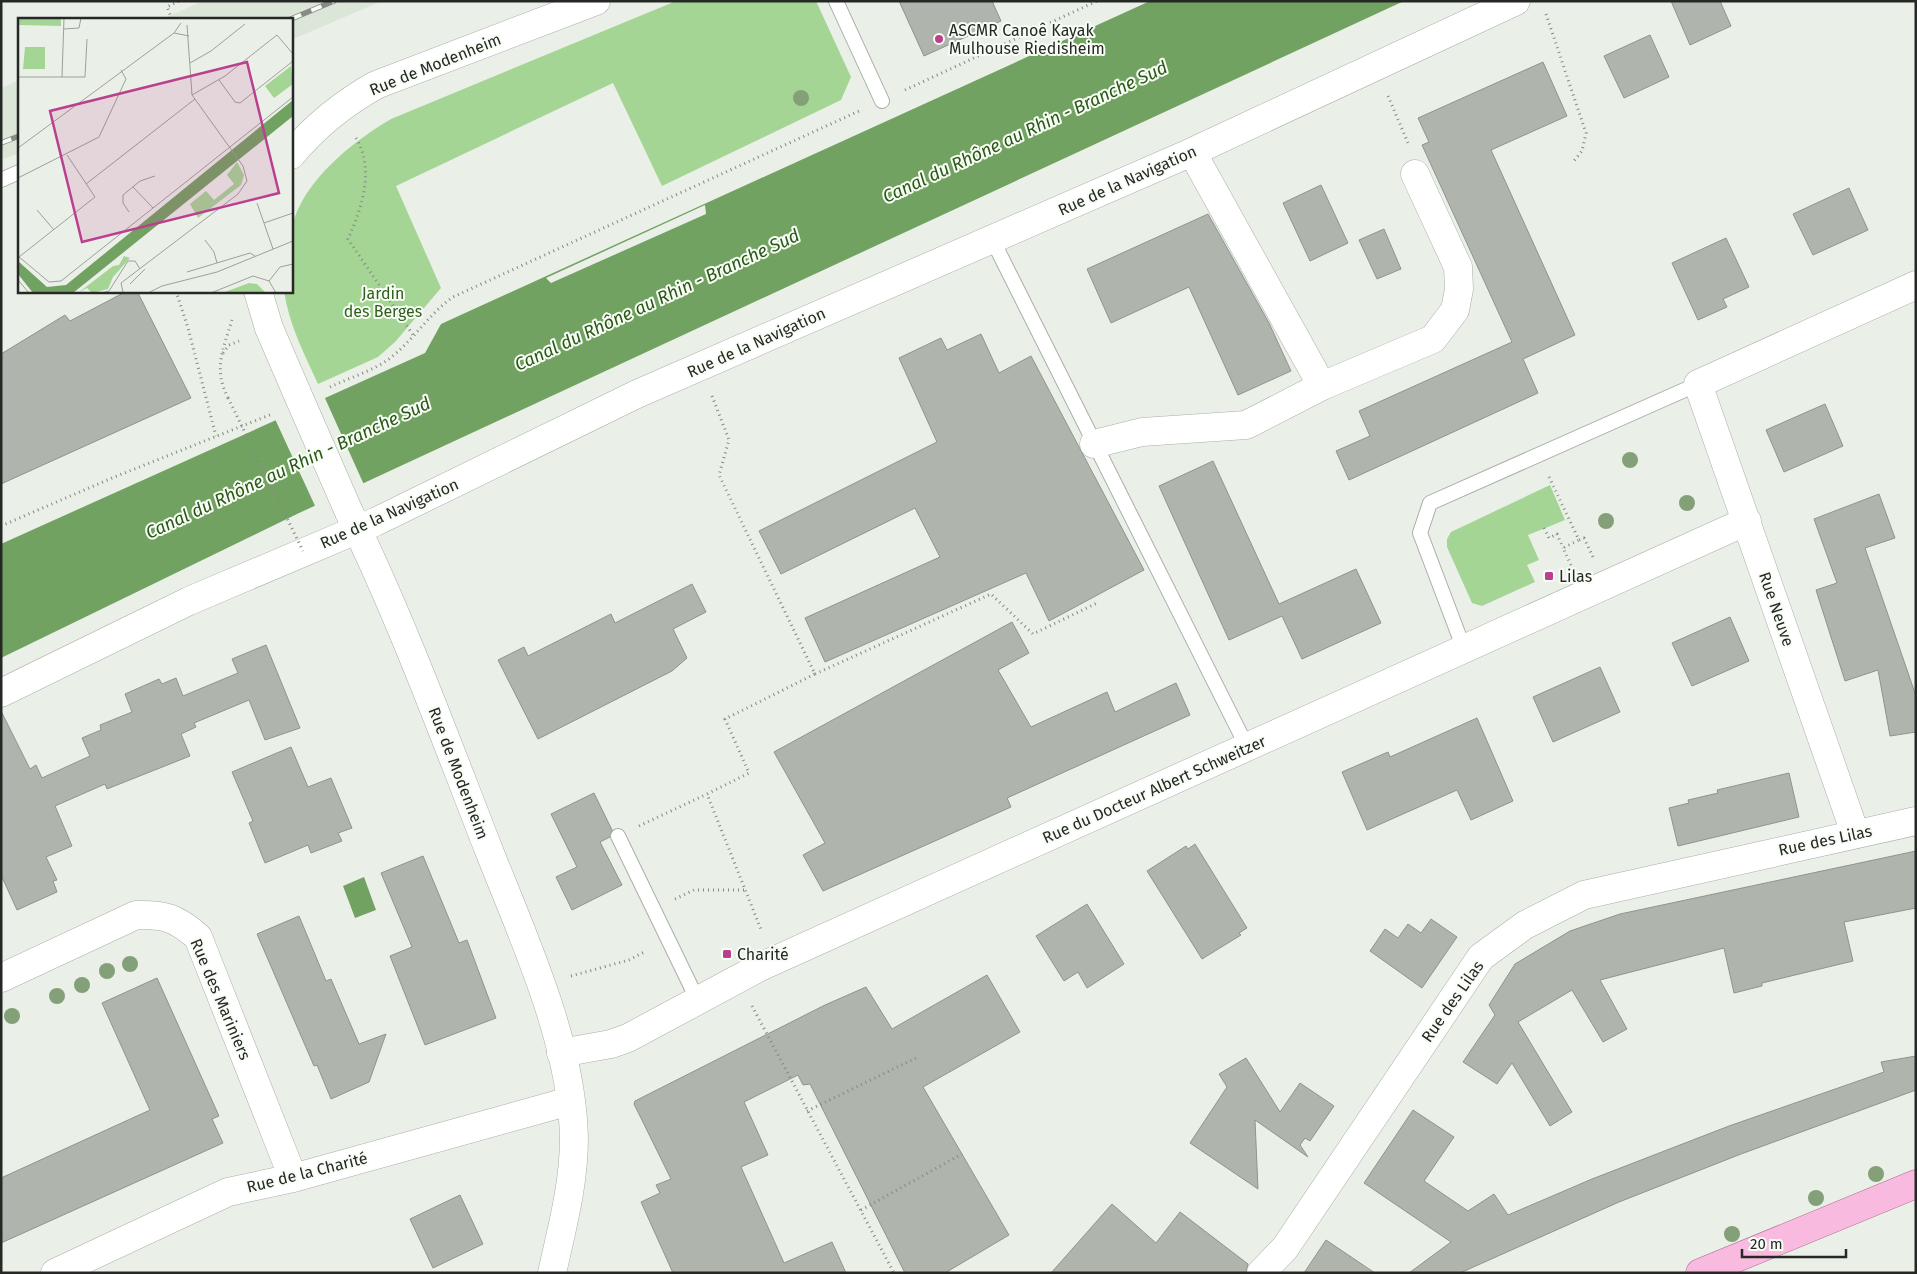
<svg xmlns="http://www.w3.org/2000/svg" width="1917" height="1274" font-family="'Fira Sans',sans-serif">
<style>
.built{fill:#dbe6d8}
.green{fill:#a5d595}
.water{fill:#72a261}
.pier{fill:#eaf0e8}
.building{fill:#afb5ad;stroke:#8f948d}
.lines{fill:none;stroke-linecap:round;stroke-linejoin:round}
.service-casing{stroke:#a9afa8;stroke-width:16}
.minor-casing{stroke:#a9afa8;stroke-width:29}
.secondary-casing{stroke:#a9afa8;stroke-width:29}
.primary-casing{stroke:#ab6a90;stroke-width:29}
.path{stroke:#858984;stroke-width:3;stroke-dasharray:1 4;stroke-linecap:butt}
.service{stroke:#fff;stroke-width:14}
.minor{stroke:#fff;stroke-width:28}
.secondary{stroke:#fff;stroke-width:28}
.primary{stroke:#f8bbdf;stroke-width:28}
.rail-casing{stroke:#888c86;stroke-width:5.5}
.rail{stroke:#f7fdf5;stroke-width:4;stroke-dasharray:11;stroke-linecap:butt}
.secondary-bridge-casing{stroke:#a9afa8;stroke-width:29;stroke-linecap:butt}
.path-bridge{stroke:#858984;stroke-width:3;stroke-dasharray:1 4;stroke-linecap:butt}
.secondary-bridge{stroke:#fff;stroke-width:28}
.tree{fill:#83a078}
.poi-dot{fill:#bb3f8f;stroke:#f7fdf5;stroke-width:2}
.labels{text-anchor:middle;stroke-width:4;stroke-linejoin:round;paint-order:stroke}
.poi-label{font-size:16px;fill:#262825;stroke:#f7fdf5;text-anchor:start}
.street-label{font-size:16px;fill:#262825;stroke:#f7fdf5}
.park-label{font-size:16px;fill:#2f5e1c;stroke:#f7fdf5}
.water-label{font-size:18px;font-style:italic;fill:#295715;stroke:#f7fdf5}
.inset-road{fill:none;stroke:#9ca09a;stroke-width:1}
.view{fill:#bb3f8f;fill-opacity:0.15;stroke:#bb3f8f;stroke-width:2.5}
.inset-edge{fill:none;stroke:#262825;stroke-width:2.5}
</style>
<rect width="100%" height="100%" fill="#eaf0e8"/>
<path class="built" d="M203 1H382L291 40V19H162Z
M19 80V153L1 160V88Z"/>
<path class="green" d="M676 1H816L851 77 841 100 662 186 613 83 396 186 441 288 395 342 378 357 318 384C304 353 289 325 284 291H291C291 275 288 241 292 226 304 180 352 142 391 119Z
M1550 485 1565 520 1528 535 1539 560 1527 565 1535 582 1482 606 1472 603 1447 547V539L1451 532Z"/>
<path class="water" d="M1150 1H1404L297 514 1 658V544L425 353 441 324Z
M364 877 376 910 355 918 343 886Z"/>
<path class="pier" d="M705 205 706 214 551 283 546 278Z
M324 396 365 487 316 508 275 419Z"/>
<path class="building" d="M899 1H992L1001 21 924 56Z
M1671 1H1720L1731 26 1690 45Z
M1650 35 1669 77 1624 98 1604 56Z
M1543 62 1567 116 1491 150 1575 335 1523 359 1538 393 1349 480 1336 451 1370 436 1359 411 1512 342 1422 145 1429 142 1418 118Z
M1321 185 1348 243 1310 261 1283 203Z
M1849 188 1868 230 1813 255 1793 214Z
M1208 214 1269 323 1291 371 1238 395 1189 287 1111 323 1087 269Z
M1384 229 1401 269 1377 279 1359 240Z
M1726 238 1749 287 1723 299 1727 307 1698 320 1672 263Z
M127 291H137L191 398 1 484V354L65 315 70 321Z
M981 334 999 373 1031 356 1144 570 1049 621 1026 573 825 662 805 618 940 557 915 508 781 574 759 531 937 442 899 358 941 338 947 350Z
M1825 404 1843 446 1784 472 1766 430Z
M1213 461 1279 604 1356 569 1381 623 1302 659 1282 616 1229 640 1159 486Z
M1879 494 1895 538 1865 548 1916 696V732L1890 736 1878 670 1845 681 1816 590 1837 583 1814 519Z
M692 584 706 612 673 629 687 658 672 671 538 739 498 660 524 647 528 656 611 614 615 623Z
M1730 617 1749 661 1692 686 1672 643Z
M1012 622 1029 653 998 670 1031 727 1107 692 1115 712 1176 683 1190 715 1007 798 1011 807 823 891 803 855 825 843 774 752Z
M266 645 300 728 265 740 249 700 194 723 196 727 181 734 190 756 107 789 105 784 55 806 72 846 46 857 57 880 53 881 57 892 17 910 1 875V711L30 769 36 765 42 778 90 756 82 738 101 730 100 725 132 712 125 694 159 679 162 684 176 678 183 696 238 673 232 659Z
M1600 667 1620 712 1553 742 1533 697Z
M1477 718 1513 801 1471 820 1457 790 1367 830 1342 772 1388 752 1390 757Z
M291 747 308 787 331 778 352 828 338 833 342 841 311 853 308 845 265 863 249 823 253 821 232 772Z
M1789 773 1799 817 1678 846 1669 808 1689 803 1688 800 1718 793 1717 790Z
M594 793 612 830 610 837 600 842 622 885 572 910 556 877 577 867 551 814Z
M1195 844 1247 928 1239 933 1241 935 1202 959 1147 871 1186 846 1188 849Z
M1916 851V908L1844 922 1853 961 1762 983V986L1734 993 1724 948 1600 980 1627 1029 1603 1042 1572 990 1518 1022 1572 1112 1550 1126 1512 1063 1497 1084 1463 1062 1495 1015 1489 1005 1515 964 1570 931 1620 914Z
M423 856 459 943 467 940 496 1018 425 1045 390 956 412 947 381 873Z
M1087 904 1124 964 1087 988 1078 972 1064 981 1036 936Z
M299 916 326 981 331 979 359 1044 386 1034 369 1082 331 1099 317 1065 314 1066 257 934Z
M1431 919 1457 937 1422 988 1370 951 1385 929 1398 938 1408 924 1421 933Z
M987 975 1020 1032 923 1087 1009 1235 945 1273H905L810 1084 803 1085 798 1075 744 1102 768 1155 741 1167 784 1263 832 1242 846 1273H673L641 1202 660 1193 656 1185 671 1179 634 1104 635 1101 825 1005 866 987 892 1029Z
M157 978 219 1116 212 1119 223 1143 1 1243V1178L150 1110 102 1003Z
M1916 1056V1090L1741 1154 1619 1202 1460 1273H1409L1451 1242 1364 1183 1413 1110 1454 1137 1424 1181 1468 1211 1494 1194 1508 1215 1592 1179 1729 1126 1884 1072 1881 1062Z
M1246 1058 1280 1112 1300 1083 1334 1106 1310 1141 1305 1138 1300 1145 1308 1157 1255 1120 1258 1189 1190 1143 1227 1087 1219 1074Z
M460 1195 483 1244 433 1268 410 1219Z
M1112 1204 1156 1243 1180 1212 1248 1264 1246 1273H1051Z
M1326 1240 1375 1273H1304Z"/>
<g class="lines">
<g class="service-casing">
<path id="service" d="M836 1 882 101
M1 180 19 172
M992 239 1247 747
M1464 649 1420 533 1430 503 1698 384
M618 836 698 1001"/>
</g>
<g class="minor-casing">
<path id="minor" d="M1192 152 1322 386
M1094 444 1142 432 1246 425 1322 386 1433 339 1455 310 1459 289 1458 267 1415 174
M1 693 189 601 375 522 637 394 1192 152 1516 1
M1855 833 1698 384 1916 285
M1 978 136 915C165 914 176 918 198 937L293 1178
M561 1053 611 1044 628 1038 760 967 1747 521
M55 1273 228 1192 293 1178 570 1101
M1261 1273 1285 1248 1481 957 1525 925 1584 895 1916 821"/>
</g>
<g class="secondary-casing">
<path id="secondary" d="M291 155C315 126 344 103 376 85L596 1
M258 291 269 328 297 393
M349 512C402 621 444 735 488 848 523 937 572 1041 574 1138 574 1184 562 1228 552 1273"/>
</g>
<g class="primary-casing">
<path id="primary" d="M1700 1273 1916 1184"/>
</g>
<path class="path" d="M1546 14 1586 133 1582 151 1573 162
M172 19 167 7 179 1
M905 90 1097 1
M1388 96 1408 143
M356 138C375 169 362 208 348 239L413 335
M176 291 188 328 216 436
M223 353 229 345 239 341
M330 387C347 379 366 373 383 363 410 346 427 315 453 297L859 111
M712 396 729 440 719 475 815 674 725 719 749 773 707 794 762 932
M228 398C213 368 223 350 232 320
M1549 477 1579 540 1584 538 1593 557
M1 526 112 478 272 414
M1544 528 1549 538 1557 534 1563 548
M1571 565 1563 548 1579 540
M815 674 991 594 1033 634 1097 603
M639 826 707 794
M675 899 694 890H745
M571 976 629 960 646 951
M752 1006 894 1273
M807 1111 918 1057
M861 1210 962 1154"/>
<use href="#service" class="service"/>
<use href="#minor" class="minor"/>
<use href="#secondary" class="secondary"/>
<use href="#primary" class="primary"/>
<g class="rail-casing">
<path id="rail" d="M291 19 334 1
M1 143 19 136"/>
</g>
<use href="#rail" class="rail"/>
<g class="secondary-bridge-casing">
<path id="secondary-bridge" d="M297 393 349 512"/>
</g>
<path class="path-bridge" d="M228 398 303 551"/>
<use href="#secondary-bridge" class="secondary-bridge"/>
</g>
<g class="tree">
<circle cx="801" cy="98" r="8"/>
<circle cx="1630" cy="460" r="8"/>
<circle cx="1687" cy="503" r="8"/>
<circle cx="1606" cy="521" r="8"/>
<circle cx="130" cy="964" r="8"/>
<circle cx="107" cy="971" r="8"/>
<circle cx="82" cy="985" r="8"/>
<circle cx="57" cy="996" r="8"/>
<circle cx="12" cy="1016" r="8"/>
<circle cx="1876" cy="1174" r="8"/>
<circle cx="1816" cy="1198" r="8"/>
<circle cx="1732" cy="1234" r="8"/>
</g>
<g class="poi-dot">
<circle cx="939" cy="39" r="5"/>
<rect x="1544" y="571" width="10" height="10" rx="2.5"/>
<rect x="722" y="949" width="10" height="10" rx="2.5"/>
</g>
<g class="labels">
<g class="poi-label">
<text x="949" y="36">ASCMR Canoê Kayak<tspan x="949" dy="18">Mulhouse Riedisheim</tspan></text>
<text x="1559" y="582">Lilas</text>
<text x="737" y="960">Charité</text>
</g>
<g class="street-label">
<text transform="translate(435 64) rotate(-22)" y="6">Rue de Modenheim</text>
<text transform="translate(1127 180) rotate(-24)" y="6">Rue de la Navigation</text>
<text transform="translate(756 342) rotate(-24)" y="6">Rue de la Navigation</text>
<text transform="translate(389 513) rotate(-24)" y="6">Rue de la Navigation</text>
<text transform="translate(1777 609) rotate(71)" y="6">Rue Neuve</text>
<text transform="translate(459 773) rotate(69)" y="6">Rue de Modenheim</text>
<text transform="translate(1154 789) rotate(-24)" y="6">Rue du Docteur Albert Schweitzer</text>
<text transform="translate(1825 840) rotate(-12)" y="6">Rue des Lilas</text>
<text transform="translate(221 999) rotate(67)" y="6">Rue des Mariniers</text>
<text transform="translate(1452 1001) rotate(-55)" y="6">Rue des Lilas</text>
<text transform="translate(307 1172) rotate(-14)" y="6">Rue de la Charité</text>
</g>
<g class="park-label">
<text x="383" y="299">Jardin<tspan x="383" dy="18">des Berges</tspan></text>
</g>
<g class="water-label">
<text transform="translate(1025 132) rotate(-25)" y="6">Canal du Rhône au Rhin - Branche Sud</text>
<text transform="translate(657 300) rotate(-25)" y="6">Canal du Rhône au Rhin - Branche Sud</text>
<text transform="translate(288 468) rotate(-25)" y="6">Canal du Rhône au Rhin - Branche Sud</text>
</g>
</g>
<g transform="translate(18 18)">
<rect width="275" height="275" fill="#eaf0e8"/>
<path d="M0 0H43V8L0 7ZM7 29H27V51H5ZM273 48 275 66 256 80 247 68ZM219 144 226 157 223 167 180 200 172 186 188 173 196 182 216 166 209 157ZM106 238 112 240 95 259 90 271 74 275 69 270 60 275 95 248 101 247ZM231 265 239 266 248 275H204Z" fill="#a5d595"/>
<path d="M275 82V98L55 275H15L0 256V243L29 269 48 267Z" fill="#72a261"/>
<path class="inset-road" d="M46 11 61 10 63 0M156 15 171 18M172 45 193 33 227 6M0 59H67L69 21M44 59 46 0M201 62 217 84 222 85 275 43M174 77 207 58 259 17 275 36M0 130 156 15 163 5M0 160 81 119 108 61 103 52M68 166 177 81M115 169 135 190M239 185 255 231M19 192 36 212M111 194 105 185V177L122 163 137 158M246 205 275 195M187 222 196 234 199 245M0 238 31 264 43 263 275 79M1 239 77 179 49 137M169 254 232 235 237 238M0 262 11 275M251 263 262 249 275 246M112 266 127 251M105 274 103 265 220 176 229 163 225 148 174 77 169 7M84 275 91 273 110 243H117L122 251M130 275 144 268 199 254 275 223M193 275 235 258 251 263 258 275"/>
<path class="view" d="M229 44 261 175 64 224 32 93Z"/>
<rect width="275" height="275" class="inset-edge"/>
</g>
<rect width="1917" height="1274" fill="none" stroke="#262825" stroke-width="5"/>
<path d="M1742 1249v8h104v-8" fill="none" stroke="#262825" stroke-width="2.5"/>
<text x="1750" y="1249" font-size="15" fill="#262825" stroke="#f7fdf5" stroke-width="4" paint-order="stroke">20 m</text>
</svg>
